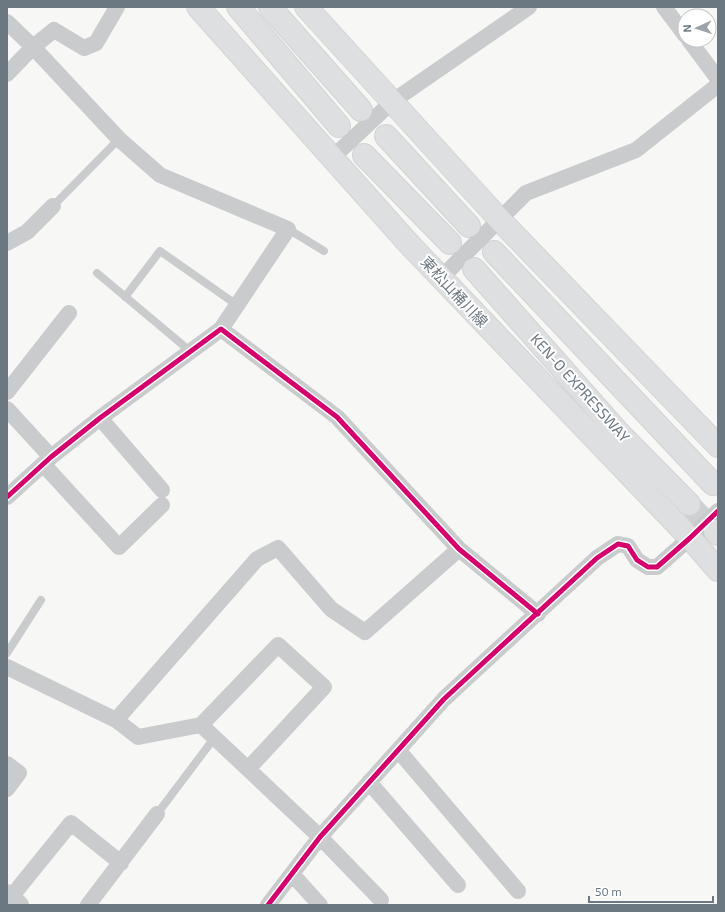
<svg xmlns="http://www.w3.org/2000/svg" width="725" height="912" font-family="'Exo 2','Noto Sans JP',sans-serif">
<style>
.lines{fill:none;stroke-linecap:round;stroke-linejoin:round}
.motorway-tunnel{stroke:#cdd1d3;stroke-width:22;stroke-dasharray:22 11;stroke-linecap:butt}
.primary-casing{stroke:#d3d4d4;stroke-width:24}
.motorway-casing{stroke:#d3d3d3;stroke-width:24}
.service{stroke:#c9cbcc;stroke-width:8}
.minor{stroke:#c9cbcc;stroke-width:16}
.tertiary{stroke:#c9cbcc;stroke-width:20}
.primary{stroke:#dedfe0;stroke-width:22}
.motorway{stroke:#dedfe0;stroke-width:22}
.cycleway-casing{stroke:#fff;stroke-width:8}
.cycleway{stroke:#d6006c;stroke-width:5}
.labels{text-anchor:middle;stroke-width:4;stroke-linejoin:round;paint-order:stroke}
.street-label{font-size:15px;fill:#6b7882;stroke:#fff}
</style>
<rect width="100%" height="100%" fill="#f7f7f6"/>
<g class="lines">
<path class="motorway-tunnel" d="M689 504 715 531"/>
<g class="primary-casing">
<path id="primary" d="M198 7 409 244 690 538 718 570
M306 7 499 219 718 446"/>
</g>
<g class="motorway-casing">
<path id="motorway" d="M238 7 339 126
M270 7 361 110
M386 136 469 226
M364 155 450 243
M494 252 713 484
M474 269 619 433 689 504
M715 531 718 534"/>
</g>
<path class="service" d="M53 206 119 139
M288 229 324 251
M97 273 190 351
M125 297 160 251 237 305
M7 653 41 600
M157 814 215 737"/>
<path class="minor" d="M664 7 685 35
M7 22 33 47 119 139 160 175 288 229 221 329
M689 40 718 79
M7 74 33 47 54 30 84 48 96 43 117 7
M332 158 393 101 529 7
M7 243 27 232 53 206
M441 278 526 193 636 150 718 85
M7 392 69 313
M7 409 51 457
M100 418 162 490
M43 464 119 547 162 505
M7 497 51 457 100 418 221 329 337 417 459 549 538 614
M7 667 116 720 138 737 201 725 278 645 324 687 248 769 201 725
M116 720 257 559 278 548 331 609 365 632 459 549
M398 750 518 891
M7 764 19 773 7 789
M248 769 320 837 381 900
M369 782 458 885
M292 874 320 905
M7 902 71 823 121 863
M88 905 157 814
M268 905 320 837 444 699 597 558 618 544 628 546 637 560 648 567H657L690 538 718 511"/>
<path class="tertiary" d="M7 894 19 905"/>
<use href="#primary" class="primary"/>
<use href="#motorway" class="motorway"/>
<g class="cycleway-casing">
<path id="cycleway" d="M7 497 51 457 100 418 221 329 337 417 459 549 538 614
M268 905 320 837 444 699 597 558 618 544 628 546 637 560 648 567H657L690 538 718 511"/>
</g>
<use href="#cycleway" class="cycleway"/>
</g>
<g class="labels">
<g class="street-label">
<text transform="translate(454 292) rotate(47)" y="5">東松山桶川線</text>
<text transform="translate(580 388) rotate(48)" y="5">KEN-O EXPRESSWAY</text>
</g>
</g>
<rect width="725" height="912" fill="none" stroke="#6b7882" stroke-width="16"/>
<g transform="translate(697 28) rotate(267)"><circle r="19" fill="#ffffff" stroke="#c4c9cd"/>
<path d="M0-3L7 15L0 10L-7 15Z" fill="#9ca4ab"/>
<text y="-6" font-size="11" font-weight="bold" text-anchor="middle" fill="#6b7882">N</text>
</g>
<path d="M589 896v6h124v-6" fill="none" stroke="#6b7882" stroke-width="2"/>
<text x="595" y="896" font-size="12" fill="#6b7882" stroke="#ffffff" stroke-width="3" paint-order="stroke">50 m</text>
</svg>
